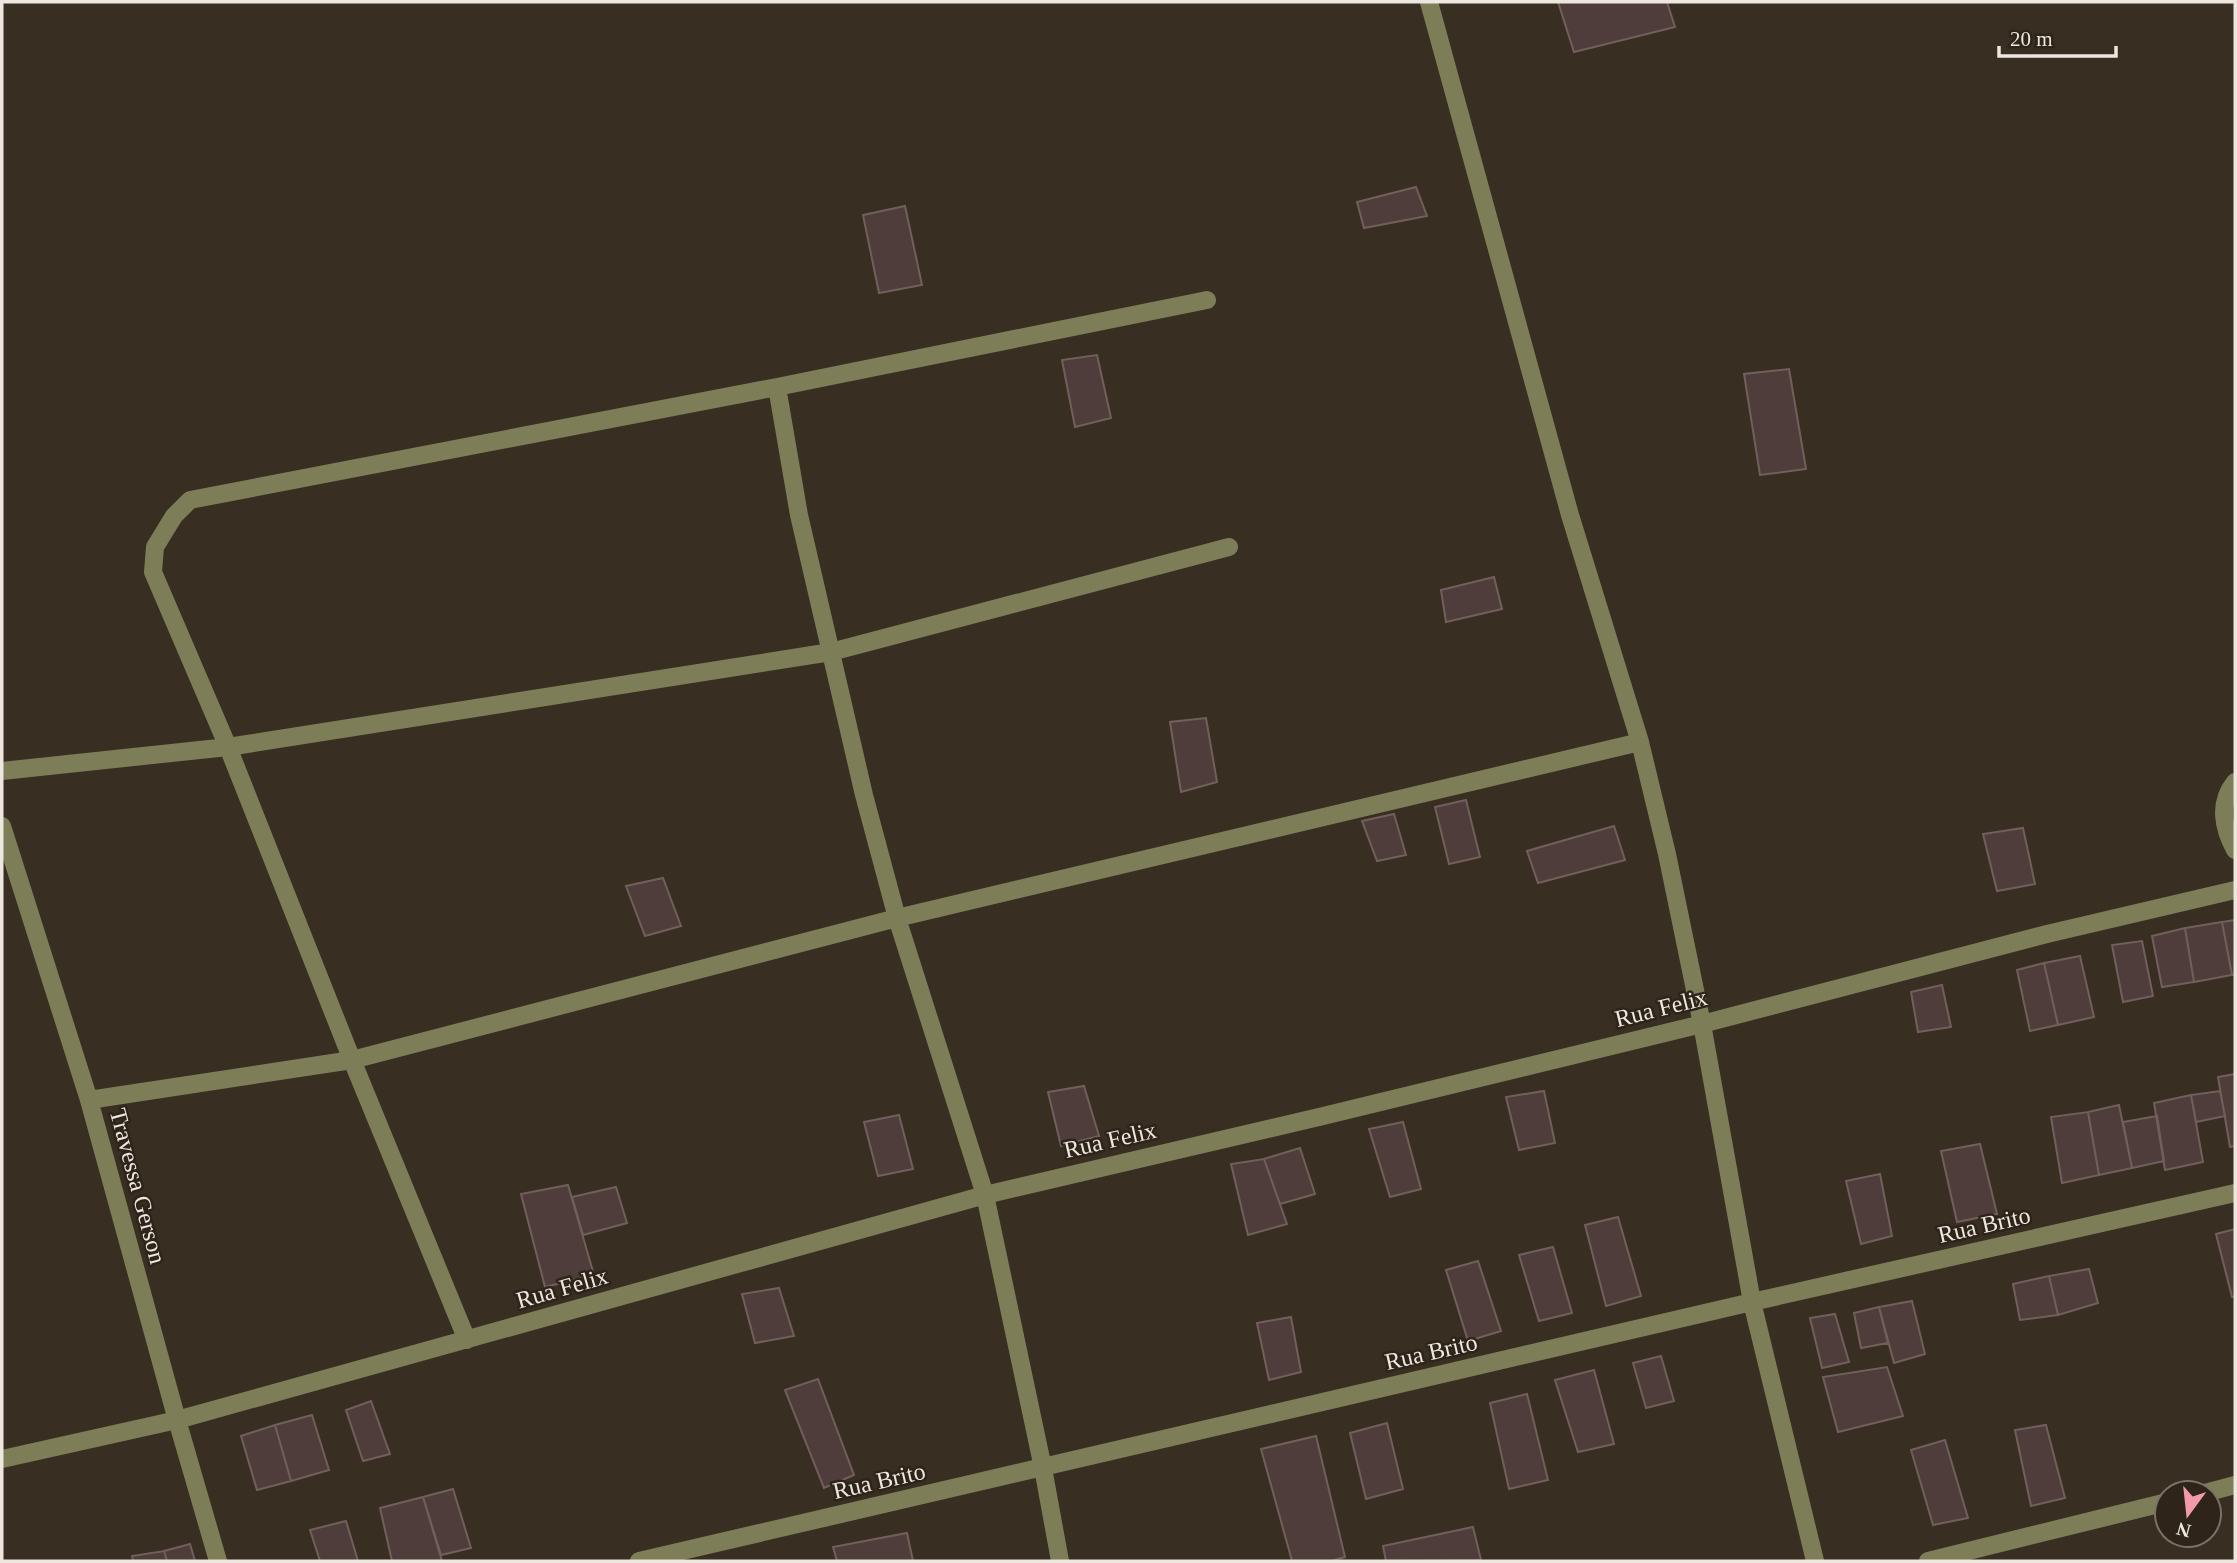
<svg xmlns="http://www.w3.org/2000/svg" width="2237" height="1563" font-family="'Times New Roman',serif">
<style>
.building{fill:#4e3d3a;stroke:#725f5c;stroke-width:2}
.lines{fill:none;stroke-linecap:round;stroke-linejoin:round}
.minor{stroke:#7d7d58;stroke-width:18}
.labels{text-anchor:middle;stroke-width:5;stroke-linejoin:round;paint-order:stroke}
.street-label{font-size:24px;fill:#ede7df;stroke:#2e2419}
</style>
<rect width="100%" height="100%" fill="#382e22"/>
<path class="building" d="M1558 2H1667L1675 27 1574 52Z
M1416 187 1427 216 1364 228 1357 202Z
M905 206 922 285 879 293 863 215Z
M1097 355 1111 418 1075 427 1062 360Z
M1789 369 1806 469 1760 475 1744 374Z
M1494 577 1502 609 1446 622 1441 590Z
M1206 718 1217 782 1181 792 1170 722Z
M1466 800 1480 857 1449 864 1435 807Z
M1394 814 1406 855 1377 861 1362 821Z
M1614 826 1625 860 1538 883 1527 851Z
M2023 828 2035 884 1997 891 1983 834Z
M663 878 681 926 645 936 626 886Z
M2235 920V975H2232L2222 922Z
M2222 922 2232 975 2194 982 2185 928Z
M2185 928 2194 982 2162 987 2152 936Z
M2142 941 2153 996 2123 1002 2112 945Z
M2080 956 2094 1017 2058 1025 2044 963Z
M2044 963 2058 1025 2030 1031 2017 970Z
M1942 985 1951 1027 1918 1032 1911 992Z
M2235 1074V1146L2230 1147 2218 1077Z
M1084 1086 1099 1136 1061 1146 1048 1092Z
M1544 1091 1555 1143 1519 1150 1506 1097Z
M2220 1091 2225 1116 2196 1122 2191 1095Z
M2191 1095 2203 1162 2165 1170 2154 1103Z
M2119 1105 2132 1168 2099 1175 2088 1112Z
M2088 1112 2099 1175 2062 1183 2051 1117Z
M899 1115 913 1169 878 1176 864 1122Z
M2157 1116 2164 1161 2132 1168 2123 1122Z
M1403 1122 1421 1189 1390 1197 1369 1129Z
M1980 1144 1997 1214 1957 1222 1941 1151Z
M1300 1148 1315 1194 1280 1204 1264 1159Z
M1264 1159 1287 1224 1248 1235 1231 1164Z
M1880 1174 1892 1236 1861 1244 1846 1181Z
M568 1185 594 1275 545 1287 521 1194Z
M616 1187 627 1223 583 1235 572 1197Z
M1618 1217 1641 1296 1606 1306 1585 1225Z
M2235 1229V1297H2232L2216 1234Z
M1553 1247 1572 1313 1539 1321 1519 1255Z
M1478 1261 1501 1331 1468 1341 1446 1270Z
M2089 1269 2098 1303 2058 1315 2049 1276Z
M2049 1276 2058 1315 2020 1320 2013 1284Z
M779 1288 794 1336 755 1343 742 1294Z
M1912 1301 1925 1354 1894 1363 1879 1307Z
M1879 1307 1888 1343 1861 1348 1854 1313Z
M1835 1314 1849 1362 1822 1368 1810 1318Z
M1291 1317 1301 1372 1269 1380 1257 1323Z
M1661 1356 1674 1401 1646 1408 1633 1363Z
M1887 1367 1903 1416 1838 1432 1823 1377Z
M1594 1370 1614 1444 1578 1452 1555 1380Z
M818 1379 854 1475 824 1488 785 1390Z
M1527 1394 1548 1480 1509 1489 1490 1403Z
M371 1401 390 1454 363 1461 346 1410Z
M312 1415 329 1470 291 1481 275 1425Z
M1387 1423 1403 1489 1366 1499 1350 1433Z
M275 1425 291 1481 257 1490 241 1436Z
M2046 1425 2065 1498 2031 1506 2015 1430Z
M1316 1436 1345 1557 1331 1561H1292L1261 1449Z
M1945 1440 1968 1518 1933 1525 1911 1450Z
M453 1489 471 1548 441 1555 423 1497Z
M423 1497 442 1561H392L380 1508Z
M346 1521 358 1561H320L310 1530Z
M1473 1527 1481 1560 1386 1561 1383 1546Z
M907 1533 913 1561H837L833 1547Z
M190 1544 195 1561H167L164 1551Z
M164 1551 167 1561H133L132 1556Z"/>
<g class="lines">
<path class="minor" d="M1429 2 1570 515 1640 742 1667 854 1702 1024 1752 1302 1815 1561
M777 387 799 515 864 795 897 918 985 1195 1043 1468 1060 1561
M2 771 228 747 831 652 1229 547
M2235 782C2218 803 2223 828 2235 850
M2 826 89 1100 177 1420 218 1561
M89 1100 352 1060 897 918 1640 742
M467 1340 352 1060 228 747 153 572 155 547 174 516 190 500 777 387 1207 300
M2 1459 177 1420 985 1195 1319 1117 1702 1024 2047 934 2235 890
M2205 1493 2235 1485
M639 1561 1752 1302 2235 1193
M1928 1561 2167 1502"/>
</g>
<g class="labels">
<g class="street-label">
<text transform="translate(1661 1008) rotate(-14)" y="8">Rua Felix</text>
<text transform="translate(1110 1140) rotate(-13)" y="8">Rua Felix</text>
<text transform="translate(138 1186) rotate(75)" y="8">Travessa Gerson</text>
<text transform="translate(1984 1225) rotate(-13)" y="8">Rua Brito</text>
<text transform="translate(562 1288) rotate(-16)" y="8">Rua Felix</text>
<text transform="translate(1431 1352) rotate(-13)" y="8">Rua Brito</text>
<text transform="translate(879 1481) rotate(-13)" y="8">Rua Brito</text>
</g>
</g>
<rect width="2237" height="1563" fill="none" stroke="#ede7df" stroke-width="7"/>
<g transform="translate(2188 1514) rotate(195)"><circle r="33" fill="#2e2419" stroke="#7a7268" stroke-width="2"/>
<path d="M0-5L12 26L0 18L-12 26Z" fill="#f29aac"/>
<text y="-10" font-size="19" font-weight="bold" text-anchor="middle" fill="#ede7df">N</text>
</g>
<path d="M1999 46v10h117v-10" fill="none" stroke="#ede7df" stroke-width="3.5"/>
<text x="2010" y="46" font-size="21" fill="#ede7df" stroke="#2e2419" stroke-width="5" paint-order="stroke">20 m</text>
</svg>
